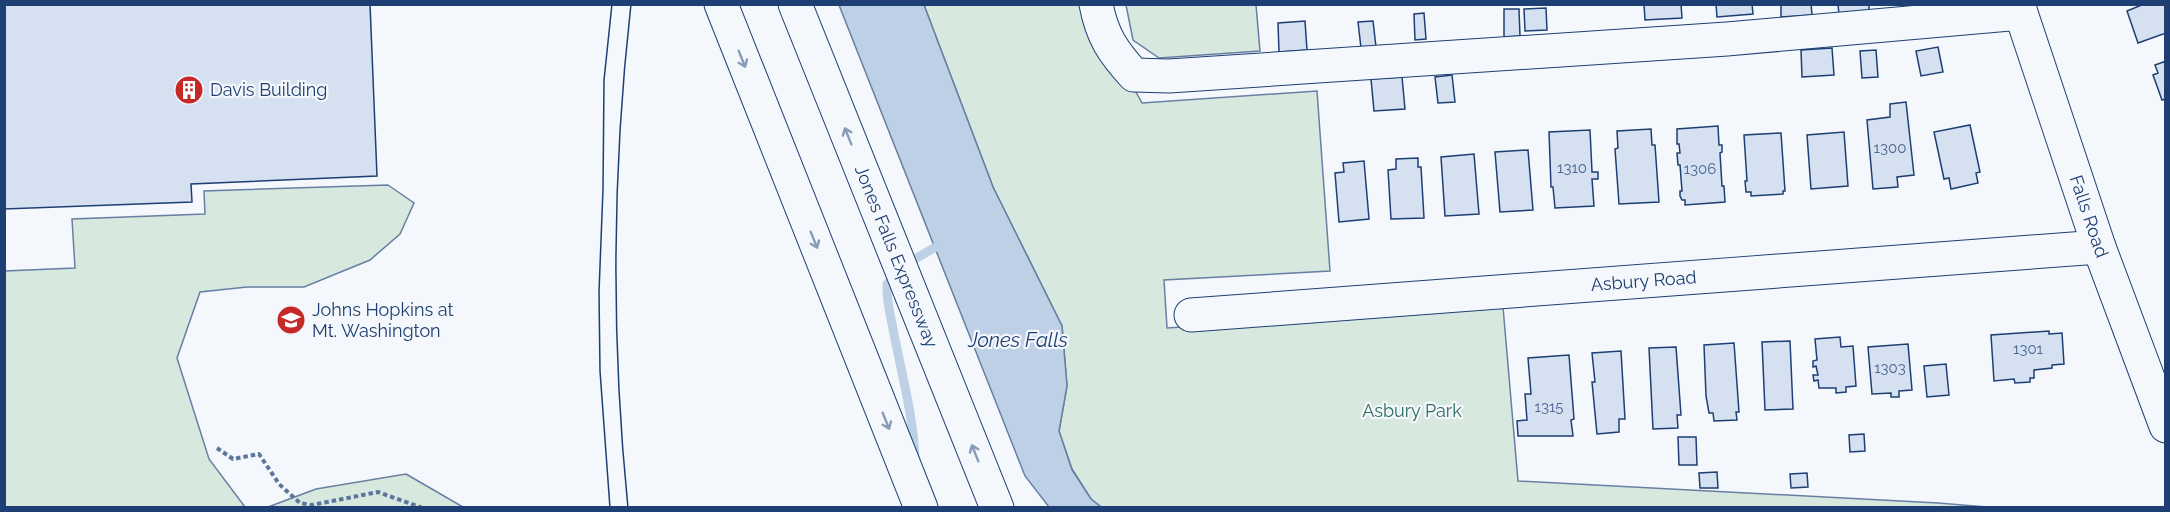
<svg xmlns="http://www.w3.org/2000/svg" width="2170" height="512" font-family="Raleway,sans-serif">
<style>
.green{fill:#d7e8df;stroke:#687fa3;stroke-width:1.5}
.water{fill:#bed0e5;stroke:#687fa3;stroke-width:1.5}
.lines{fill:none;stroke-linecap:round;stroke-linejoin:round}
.stream{stroke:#bed0e5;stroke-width:9}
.building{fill:#d5e0f0;stroke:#1d3f73;stroke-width:1.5}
.minor-casing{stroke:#1d3f73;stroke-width:35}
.major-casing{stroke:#1d3f73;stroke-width:35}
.highway-casing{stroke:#1d3f73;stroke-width:35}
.path{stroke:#5e769c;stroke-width:4;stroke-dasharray:4.5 3;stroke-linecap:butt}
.minor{stroke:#f4f7fb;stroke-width:33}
.major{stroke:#f4f7fb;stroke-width:33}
.highway{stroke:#f4f7fb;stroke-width:33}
.tram{stroke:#1d3f73;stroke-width:1.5}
.oneway{stroke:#889bb7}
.labels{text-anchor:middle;stroke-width:4.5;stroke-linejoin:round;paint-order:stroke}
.number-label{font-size:15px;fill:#4b6792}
.poi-label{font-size:18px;fill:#1d3f73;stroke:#f4f7fb;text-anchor:start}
.street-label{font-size:18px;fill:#1d3f73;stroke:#f4f7fb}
.park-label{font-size:18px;fill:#2c6c60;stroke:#f4f7fb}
.water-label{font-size:20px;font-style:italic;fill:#1d3f73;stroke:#f4f7fb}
</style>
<rect width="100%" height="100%" fill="#f4f7fb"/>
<path class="green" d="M924 5H1092L1093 13 1142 103 1317 91 1330 271 1164 280 1167 328 1503 307 1518 481 1938 503 1987 507H1101L1091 499 1072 469 1059 431 1067 386 1062 326 993 187Z
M1126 5H1256L1260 51 1159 58 1133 40Z
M388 185 414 203 400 234 370 260 304 287H247L200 292 177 358 209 459 245 507H5V271L75 268 72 219 205 214 204 191Z
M406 474 463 507H268L316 489Z"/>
<path class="water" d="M839 5H924L993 187 1062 326 1067 386 1059 431 1072 470 1091 499 1101 507H1049L1025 476Z"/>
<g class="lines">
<path class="stream" d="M906 264 943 243
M896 274 887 284C886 302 891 316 894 334 902 375 913 416 915 457"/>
</g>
<path class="building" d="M4 4H370L377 176 191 184 192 202 4 209Z
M1644 4H1681L1682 18 1645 20Z
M1716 4H1752L1753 14 1717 17Z
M1781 4H1811L1812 15 1781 17Z
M1838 4H1869V14L1839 16Z
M2144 4H2166V33L2138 43 2127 11Z
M1546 8 1547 30 1525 31 1524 9Z
M1504 9H1519L1520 36 1504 37Z
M1424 13 1426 39 1415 40 1414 14Z
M1305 21 1307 50 1279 52 1278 23Z
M1373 21 1376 47 1361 48 1358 22Z
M1938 47 1943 72 1921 76 1916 51Z
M1832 48 1834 75 1802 77 1801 50Z
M1876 50 1878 77 1862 78 1860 51Z
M2166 61V99L2162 100 2153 75 2158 73 2155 65Z
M1452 75 1455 102 1438 103 1435 77Z
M1402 77 1405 109 1374 111 1371 79Z
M1906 102 1914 175 1897 177 1898 187 1873 189 1867 120 1890 117V104Z
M1970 125 1980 172 1976 173 1978 183 1951 189 1949 178 1944 179 1934 132Z
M1718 126 1719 145H1722V152L1720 153 1722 186H1724L1725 202 1685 205V200H1682L1680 196V191H1682L1680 165H1678L1677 153H1680L1679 144H1677V129Z
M1651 129 1652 145H1655L1659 202 1619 204 1615 149 1618 148 1617 131Z
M1590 130 1592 172H1598V179H1592L1594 206 1555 208 1553 187H1551L1549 132Z
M1844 132 1848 186 1811 189 1807 135Z
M1781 133 1785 191H1783V194L1751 196V192H1746L1745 181H1747L1744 135Z
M1528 150 1533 210 1500 212 1495 152Z
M1474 154 1479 214 1445 216 1441 157Z
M1418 158V167H1421L1424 218 1391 219 1388 170 1396 169V159Z
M1364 161 1369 219 1339 222 1335 173 1344 172 1343 163Z
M2049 331V334L2062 333 2064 364 2052 365V368L2034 370V378H2030V382L2015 383 2014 379 1994 381 1991 335Z
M1840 337 1841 347 1853 346 1856 386 1846 387V392L1836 393V388H1819L1818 380 1814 381 1813 375H1818L1816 366 1813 367V361L1817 360 1815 339Z
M1790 341 1793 409 1765 410 1762 342Z
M1734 343 1739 412H1736L1737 420 1714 421 1713 413H1709L1706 396 1704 345Z
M1908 344 1912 390 1899 391V397H1891V393L1872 394 1868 347Z
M1676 347 1681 415H1677L1678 428 1653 429 1649 348Z
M1621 351 1625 419H1619V432L1597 434 1592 382H1595L1592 353Z
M1569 355 1574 419 1571 420 1573 436H1518L1517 421 1527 420 1525 394H1531L1528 358Z
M1946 364 1949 395 1927 397 1924 366Z
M1864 434 1865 451 1850 452 1849 435Z
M1678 437H1696L1697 465H1679Z
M1717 472 1718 488H1700L1699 473Z
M1807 473 1808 487 1791 488 1790 474Z"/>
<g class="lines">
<g class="minor-casing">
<g id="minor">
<path d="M1096 4C1102 36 1113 52 1134 75L1169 76 1727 39 2021 13"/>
<path id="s1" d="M1191 315 2099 247"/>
</g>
</g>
<g class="major-casing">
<g id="major">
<path id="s2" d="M2018 4 2099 247 2166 426"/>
</g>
</g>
<g class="highway-casing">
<g id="highway">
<path d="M721 4 921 508"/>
<path id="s3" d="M795 4 997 508"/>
</g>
</g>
<path class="path" d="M217 448 233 459 259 454 279 484 300 503 312 505 378 492 423 508"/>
<use href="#minor" class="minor"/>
<use href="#major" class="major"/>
<use href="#highway" class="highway"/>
<path class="tram" d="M610 508 600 371 599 292 603 189 604 80 612 4
M628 508C611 340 612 171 631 4"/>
</g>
<defs><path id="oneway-shaft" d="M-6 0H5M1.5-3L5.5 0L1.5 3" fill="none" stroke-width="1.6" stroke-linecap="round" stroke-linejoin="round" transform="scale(1.5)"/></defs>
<g class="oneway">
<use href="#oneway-shaft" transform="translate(742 59) rotate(68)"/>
<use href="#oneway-shaft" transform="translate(848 136) rotate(-112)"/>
<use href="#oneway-shaft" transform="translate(814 240) rotate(68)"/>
<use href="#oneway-shaft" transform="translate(886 421) rotate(68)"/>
<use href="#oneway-shaft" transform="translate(975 453) rotate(-112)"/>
</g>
<defs>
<g id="building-disc" transform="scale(1.5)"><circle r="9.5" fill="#c62828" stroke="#f4f7fb"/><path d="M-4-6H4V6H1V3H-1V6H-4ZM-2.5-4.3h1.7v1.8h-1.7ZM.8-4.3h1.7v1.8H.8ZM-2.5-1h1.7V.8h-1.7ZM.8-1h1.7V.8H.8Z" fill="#fff"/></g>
<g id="university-disc" transform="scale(1.5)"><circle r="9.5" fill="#c62828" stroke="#f4f7fb"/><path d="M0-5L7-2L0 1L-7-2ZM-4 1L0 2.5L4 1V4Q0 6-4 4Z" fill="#fff"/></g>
</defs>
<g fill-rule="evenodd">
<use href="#building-disc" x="189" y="90"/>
<use href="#university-disc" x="291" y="320"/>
</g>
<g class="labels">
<g class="number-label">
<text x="1890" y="153">1300</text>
<text x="1572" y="173">1310</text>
<text x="1700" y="174">1306</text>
<text x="2028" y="354">1301</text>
<text x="1890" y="373">1303</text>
<text x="1549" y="412">1315</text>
</g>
<g class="poi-label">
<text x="210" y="96">Davis Building</text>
<text x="312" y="316">Johns Hopkins at<tspan x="312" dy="21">Mt. Washington</tspan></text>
</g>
<g class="street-label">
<text dy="6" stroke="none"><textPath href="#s2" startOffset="224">Falls Road</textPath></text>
<text dy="6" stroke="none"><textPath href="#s3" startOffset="272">Jones Falls Expressway</textPath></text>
<text dy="6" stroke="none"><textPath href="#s1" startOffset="454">Asbury Road</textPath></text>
</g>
<g class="park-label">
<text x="1412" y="417">Asbury Park</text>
</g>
<g class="water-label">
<text x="1018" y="347">Jones Falls</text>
</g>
</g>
<rect width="2170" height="512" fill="none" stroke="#1d3f73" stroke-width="12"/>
</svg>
